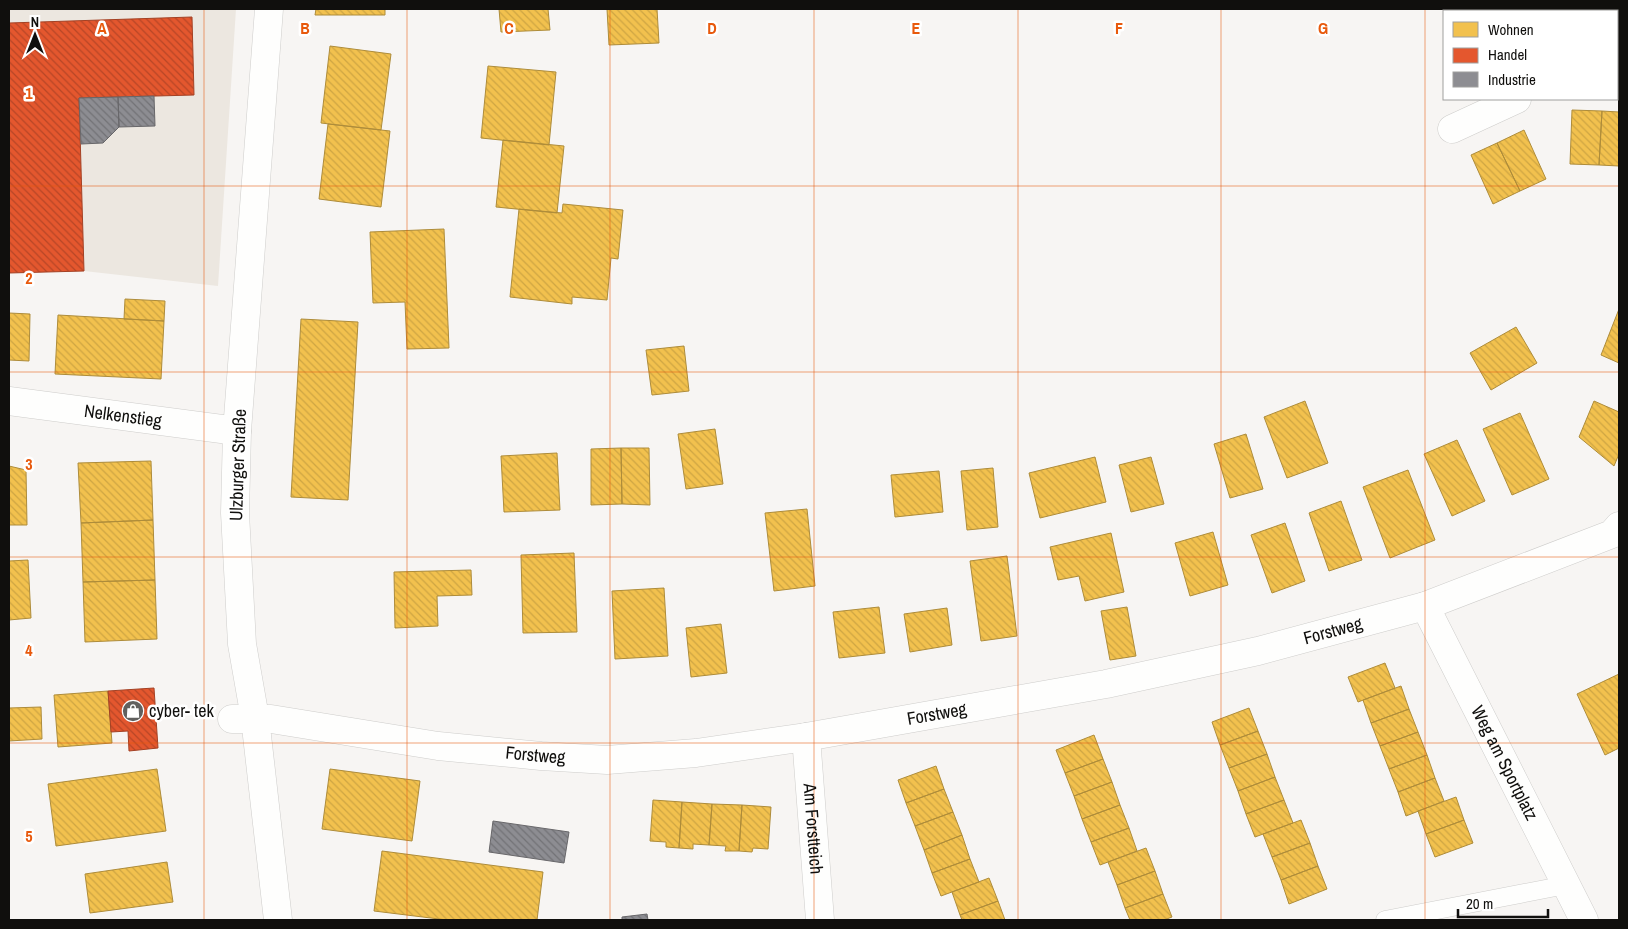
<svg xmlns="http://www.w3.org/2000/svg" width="1628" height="929" font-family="'Archivo Narrow',sans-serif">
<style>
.built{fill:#ece7e0}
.homes{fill:url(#homes-back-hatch);stroke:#ae8c3a}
.shops{fill:url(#shops-back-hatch);stroke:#a44124}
.industry{fill:url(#industry-back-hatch);stroke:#68676a}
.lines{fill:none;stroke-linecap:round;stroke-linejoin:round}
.service-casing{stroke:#cecdcb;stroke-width:19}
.minor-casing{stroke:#cecdcb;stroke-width:29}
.secondary-casing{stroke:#cecdcb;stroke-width:29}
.service{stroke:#fefefd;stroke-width:18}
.minor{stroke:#fefefd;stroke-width:28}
.secondary{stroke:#fefefd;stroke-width:28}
.grid{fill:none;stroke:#e8590c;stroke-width:1;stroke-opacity:0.55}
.labels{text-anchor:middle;stroke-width:5;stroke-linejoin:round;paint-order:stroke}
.street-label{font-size:18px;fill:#100f0d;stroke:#fff}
.poi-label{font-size:18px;fill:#100f0d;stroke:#fff;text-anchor:start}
.grid-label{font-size:16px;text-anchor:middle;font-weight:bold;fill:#e8590c;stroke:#fff;stroke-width:5;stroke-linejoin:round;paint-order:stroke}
</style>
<defs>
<pattern id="homes-back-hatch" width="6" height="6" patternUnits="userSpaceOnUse" patternTransform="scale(1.25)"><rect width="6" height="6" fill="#f2c14e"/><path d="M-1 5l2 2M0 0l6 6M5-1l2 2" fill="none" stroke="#cea543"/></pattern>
<pattern id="shops-back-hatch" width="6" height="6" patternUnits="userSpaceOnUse" patternTransform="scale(1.25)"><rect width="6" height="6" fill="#e4572e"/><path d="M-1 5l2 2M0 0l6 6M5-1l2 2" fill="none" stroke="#b74626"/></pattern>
<pattern id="industry-back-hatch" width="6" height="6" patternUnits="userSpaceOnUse" patternTransform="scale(1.25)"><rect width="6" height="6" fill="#8d8d92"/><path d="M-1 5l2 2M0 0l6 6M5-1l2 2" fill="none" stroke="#727276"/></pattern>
</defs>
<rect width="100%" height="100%" fill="#f7f5f3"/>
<path class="built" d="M9 9H236L218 286 84 271 9 273Z"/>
<path class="homes" d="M316 9H385V15H315Z
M499 9H548L550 30 501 32Z
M607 9H657L659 43 609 45Z
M330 46 391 54 381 130 321 123Z
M488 66 556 72 549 145 481 138Z
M1572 110 1602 111 1599 165 1570 164Z
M1602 111 1619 112V166L1599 165Z
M328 124 390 131 381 207 319 199Z
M1524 130 1546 179 1520 191 1497 143Z
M503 140 564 146 557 213 496 207Z
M1497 143 1520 191 1493 204 1471 155Z
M563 204 623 210 618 259 611 258 607 300 572 297V304L510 297 519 209 562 213Z
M444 229 449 348 407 349 405 302 373 303 370 232Z
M125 299 165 301 164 321 124 319Z
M1619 309V363L1601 355Z
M9 313 30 314 29 361 9 360Z
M58 315 164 321 161 379 55 374Z
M301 319 358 322 348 500 291 497Z
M1516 327 1537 363 1491 390 1470 353Z
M684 346 689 391 652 395 646 350Z
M1305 401 1328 463 1287 478 1264 417Z
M1594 401 1619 412V454L1614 466 1579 437Z
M1520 413 1549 479 1512 495 1483 429Z
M715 429 723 484 686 489 678 434Z
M1246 434 1263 489 1230 498 1214 444Z
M1457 440 1485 501 1452 516 1424 454Z
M621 448 622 504 591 505V449Z
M621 448H649L650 505 622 504Z
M557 453 560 510 504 512 501 456Z
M1095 457 1106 502 1040 518 1029 473Z
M1151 457 1164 504 1131 512 1119 465Z
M151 461 153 520 81 523 78 463Z
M9 466 26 470 27 525H9Z
M993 468 998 527 967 530 961 471Z
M1408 470 1435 540 1390 558 1363 487Z
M939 471 943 512 895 517 891 475Z
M1341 501 1362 560 1329 571 1309 513Z
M807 509 815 586 774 591 765 513Z
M153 520 155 580 83 582 81 523Z
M1285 523 1305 581 1272 593 1251 535Z
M1213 532 1228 585 1190 596 1175 543Z
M1111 533 1124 592 1085 601 1079 576 1058 580 1050 547Z
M574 553 577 632 523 633 521 555Z
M1007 556 1017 636 981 641 970 561Z
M28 560 31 618 9 620V561Z
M471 570 472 595 437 596 438 626 395 628 394 572Z
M155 580 157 639 85 642 83 582Z
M664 588 668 656 615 659 612 591Z
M879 607 885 653 839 658 833 612Z
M1127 607 1136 656 1110 660 1101 611Z
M947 608 952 645 910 652 904 614Z
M721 624 727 673 691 677 686 628Z
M1385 663 1395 688 1358 702 1348 677Z
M1619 674V748L1605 755 1577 694Z
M1401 686 1409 709 1371 723 1363 700Z
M108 691 112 743 58 747 54 695Z
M41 707 42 739 9 741V708Z
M1249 708 1258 731 1220 745 1212 722Z
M1409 709 1418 732 1380 746 1371 723Z
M1258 731 1267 754 1229 768 1220 745Z
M1418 732 1427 755 1389 769 1380 746Z
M1094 735 1103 759 1065 773 1056 750Z
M1267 754 1275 777 1238 791 1229 768Z
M1427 755 1435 778 1398 792 1389 769Z
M1103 759 1112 782 1074 796 1065 773Z
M936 766 944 789 906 803 898 780Z
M157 769 166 831 56 846 48 784Z
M330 769 420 781 412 841 322 829Z
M1275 777 1284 800 1246 814 1238 791Z
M1435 778 1444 801 1406 816 1398 792Z
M1112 782 1120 805 1082 819 1074 796Z
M944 789 953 812 915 826 906 803Z
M1456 797 1464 820 1426 834 1418 811Z
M653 800 682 802 679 848 666 847V842L650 841Z
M1284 800 1293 823 1255 837 1246 814Z
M682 802 712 804 709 845 693 844V849L679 848Z
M712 804 742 805 739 851H725L726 846 709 845Z
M742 805 771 807 768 849 753 848 752 852 739 851Z
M1120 805 1129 828 1091 842 1082 819Z
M953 812 962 835 924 850 915 826Z
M1301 820 1310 843 1272 857 1263 834Z
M1464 820 1473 843 1435 857 1426 834Z
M1129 828 1137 851 1100 865 1091 842Z
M962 835 970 859 932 873 924 850Z
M1310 843 1318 866 1281 880 1272 857Z
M1146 848 1155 871 1117 885 1108 862Z
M382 851 543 872 537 920H447L374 911Z
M970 859 979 882 941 896 932 873Z
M167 862 173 902 90 913 85 874Z
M1318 866 1327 889 1289 904 1281 880Z
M1155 871 1163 894 1125 908 1117 885Z
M989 878 998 901 960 915 952 892Z
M1163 894 1172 917 1164 920H1130L1125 908Z
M998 901 1005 920H962L960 915Z"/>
<path class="shops" d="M192 17 194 95 79 98 84 271 9 273V23Z
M154 688 158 748 129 751 128 731 111 732 108 691Z"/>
<path class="industry" d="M154 96 155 126 119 127 118 97Z
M118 97 119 127 103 143 81 144 79 98Z
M493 821 569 832 564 863 489 852Z
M647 914 648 920H622V917Z"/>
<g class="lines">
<g class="service-casing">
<path id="service" d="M1385 920 1566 885"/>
</g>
<g class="minor-casing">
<g id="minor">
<path d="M1617 80H1619"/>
<path d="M1452 129 1517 99"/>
<path id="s1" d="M9 401 237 431"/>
<path id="s2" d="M1425 606 1584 920"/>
<path id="s3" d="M232 719H271L438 746 541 756 607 760 696 753 806 737 1106 684 1258 651 1425 606 1612 534 1619 526"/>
<path id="s4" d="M806 737 820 920"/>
</g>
</g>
<g class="secondary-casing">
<path id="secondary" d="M269 9 237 431 235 513 242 644 255 718 278 920"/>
</g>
<use href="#service" class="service"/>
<use href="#minor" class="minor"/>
<use href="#secondary" class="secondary"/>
</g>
<path class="grid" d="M204 9V920M407 9V920M610 9V920M814 9V920M1018 9V920M1221 9V920M1425 9V920M9 186H1619M9 372H1619M9 557H1619M9 743H1619"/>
<defs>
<g id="shop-disc" transform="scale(1.125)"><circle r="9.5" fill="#61605e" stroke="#fff"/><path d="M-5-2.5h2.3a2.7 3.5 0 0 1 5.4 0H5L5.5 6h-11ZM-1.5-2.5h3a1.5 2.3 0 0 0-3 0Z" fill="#fff"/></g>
</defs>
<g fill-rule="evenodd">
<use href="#shop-disc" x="133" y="711"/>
</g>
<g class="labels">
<g class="street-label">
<text dy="6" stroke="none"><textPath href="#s1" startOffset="115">Nelkenstieg</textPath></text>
<text transform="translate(238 465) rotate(-88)" y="6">Ulzburger Straße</text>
<text dy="6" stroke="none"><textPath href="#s3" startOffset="1116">Forstweg</textPath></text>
<text dy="6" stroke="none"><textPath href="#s3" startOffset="711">Forstweg</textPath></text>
<text dy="6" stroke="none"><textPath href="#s3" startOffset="306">Forstweg</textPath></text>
<text dy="6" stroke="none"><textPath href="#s2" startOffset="176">Weg am Sportplatz</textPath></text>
<text dy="6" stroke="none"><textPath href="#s4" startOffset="92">Am Forstteich</textPath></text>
</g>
<g class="poi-label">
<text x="149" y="717">cyber- tek</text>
</g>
</g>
<g class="grid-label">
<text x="102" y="34">A</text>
<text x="305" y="34">B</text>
<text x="509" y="34">C</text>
<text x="712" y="34">D</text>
<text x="916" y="34">E</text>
<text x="1119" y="34">F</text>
<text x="1323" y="34">G</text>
<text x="29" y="99">1</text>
<text x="29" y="284">2</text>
<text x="29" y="470">3</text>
<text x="29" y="656">4</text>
<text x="29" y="842">5</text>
</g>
<rect width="1628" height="929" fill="none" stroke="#100f0d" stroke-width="20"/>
<rect x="1443" y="10" width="175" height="90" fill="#ffffff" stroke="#9f9f9e"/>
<rect x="1453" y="22" width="25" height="15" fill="#f2c14e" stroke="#9f9f9e"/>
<text x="1488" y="35" font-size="15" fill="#100f0d">Wohnen</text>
<rect x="1453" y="48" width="25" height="15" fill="#e4572e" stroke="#9f9f9e"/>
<text x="1488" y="60" font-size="15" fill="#100f0d">Handel</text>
<rect x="1453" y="72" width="25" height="15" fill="#8d8d92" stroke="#9f9f9e"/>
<text x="1488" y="85" font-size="15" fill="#100f0d">Industrie</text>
<g transform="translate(35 35)" stroke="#ffffff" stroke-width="4" paint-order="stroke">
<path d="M0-4L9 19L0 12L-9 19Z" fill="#100f0d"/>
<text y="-8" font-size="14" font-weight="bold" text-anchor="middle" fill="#100f0d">N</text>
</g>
<path d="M1458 909v8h90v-8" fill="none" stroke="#100f0d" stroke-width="2.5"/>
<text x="1466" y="909" font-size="15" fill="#100f0d" stroke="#ffffff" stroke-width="4" paint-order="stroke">20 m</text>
</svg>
